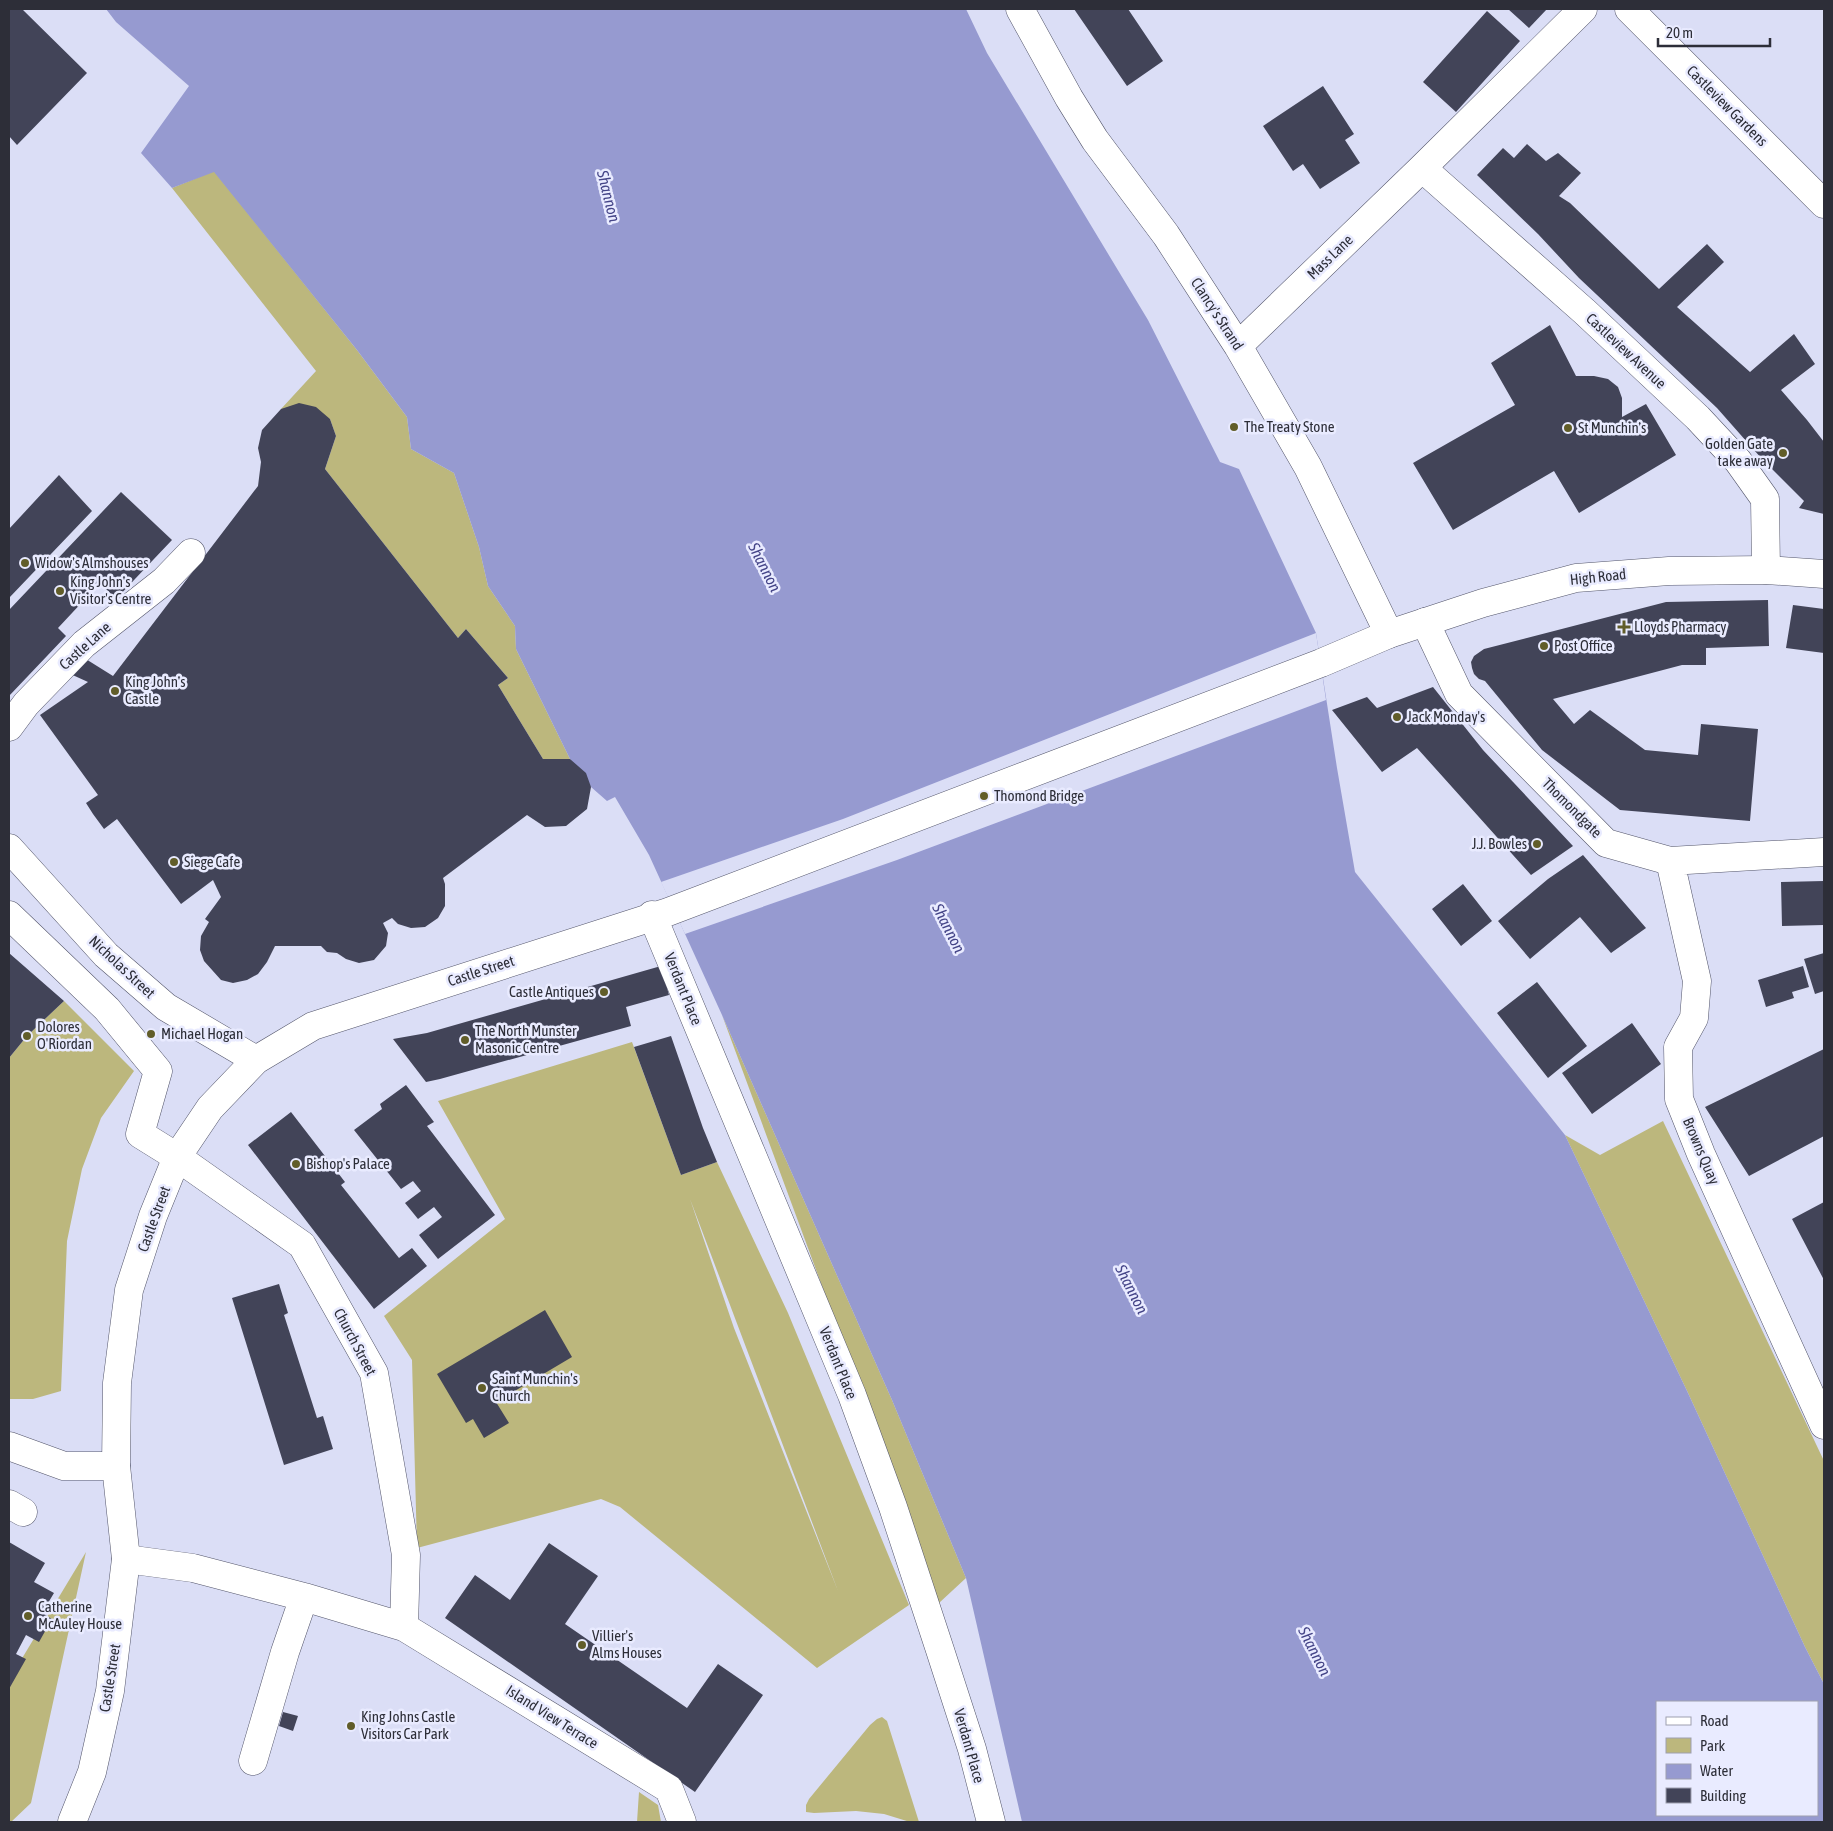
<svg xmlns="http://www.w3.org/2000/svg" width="1833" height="1831" font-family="'Asap Condensed',sans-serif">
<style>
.green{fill:#bcb77d;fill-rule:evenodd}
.water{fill:#969ad0;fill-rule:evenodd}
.pier{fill:#dbdef6}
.building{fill:#424458}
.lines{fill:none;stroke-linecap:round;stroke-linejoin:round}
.minor-casing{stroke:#53556a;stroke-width:29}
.major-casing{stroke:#53556a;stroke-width:29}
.minor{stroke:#fff;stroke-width:28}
.major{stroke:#fff;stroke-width:28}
.poi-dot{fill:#615d29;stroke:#e9ebff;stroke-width:2}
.labels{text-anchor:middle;stroke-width:5;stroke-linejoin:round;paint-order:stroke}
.street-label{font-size:15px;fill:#2d2e38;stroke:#e9ebff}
.poi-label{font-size:15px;fill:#2d2e38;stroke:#e9ebff;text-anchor:start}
.water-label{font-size:16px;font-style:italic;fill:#454588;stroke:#e9ebff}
</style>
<rect width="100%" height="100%" fill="#dbdef6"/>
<path class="green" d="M214 171 357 350 407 417 411 449 454 473 479 547 488 586 515 626 516 649 570 759H543L498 685 508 678 466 629 458 638 325 469 336 436 330 419 281 409 316 371 172 188Z
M64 1001 134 1071 101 1118 82 1169 67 1241 61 1391 33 1399H9V1058L27 1036Z
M722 1015 892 1400 966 1578 939 1603Z
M632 1042 681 1175 717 1162 788 1313 909 1605 817 1668 620 1507 601 1499 417 1548 412 1360 384 1316 505 1219 438 1101ZM690 1199 838 1591 734 1328Z
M1663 1121 1824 1461V1684L1805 1647 1688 1393 1565 1135 1600 1155Z
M86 1552 31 1803 11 1822H9V1680Z
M882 1717 887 1721 919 1822H910L884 1814 856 1811 814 1813 806 1812V1805L809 1799 870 1725 877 1719Z
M639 1792 658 1805 661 1822H637Z"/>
<path class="water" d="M106 9H966L987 53 1148 320 1220 462 1239 469 1316 633 1337 768 1355 872 1565 1135 1688 1393 1805 1647 1824 1684V1822H1022L966 1578 892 1400 722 1015 649 855 615 797 607 801 591 787 570 759 516 649 515 626 488 586 479 547 454 473 411 449 407 417 357 350 214 172 172 188 141 153 189 86 116 22ZM1657 1702H1817V1815H1657Z"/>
<path class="pier" d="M1316 633 1326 700 897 860 685 934 661 882 843 819Z"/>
<path class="building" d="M9 9H22L87 73 17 145 9 136Z
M1074 9H1128L1163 61 1127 86Z
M1508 9H1547L1529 28Z
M1487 11 1520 41 1456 112 1423 82Z
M1323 86 1354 134 1345 140 1360 163 1320 189 1303 164 1293 171 1263 126Z
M1527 144 1546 161 1558 153 1581 173 1559 196 1570 203 1659 289 1707 244 1724 262 1677 307 1750 372 1794 334 1815 364 1781 390 1807 420 1824 442V514L1799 508 1804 501 1762 459 1717 408 1579 278 1538 234 1477 175 1503 148 1514 158Z
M1550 325 1576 376H1594L1608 379 1618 387 1622 398V417L1646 404 1676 455 1579 513 1554 471 1453 530 1413 463 1515 405 1491 363Z
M299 403 316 407 330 419 336 436 325 469 458 638 466 629 508 678 498 685 543 759H570L586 773 591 787 587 809 566 826 545 827 527 815 443 878 445 884V906L438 918 425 927 411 928 398 924 392 918 383 923 388 933 386 946 374 960 359 963 346 959 337 953 327 952 321 946H275L267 962 258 974 247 980 233 983 221 980 204 961 200 950 201 936 209 922 205 919 221 897 213 880 181 904 117 819 104 829 93 814 86 803 98 795 40 715 88 682 66 672 81 656 113 676 258 486 261 462 258 448 262 430 281 409Z
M59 475 92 511 9 598V529Z
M121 492 172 540 116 599 100 583 58 628 66 636 9 696V610Z
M1768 600 1769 646 1706 648V665H1682L1553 699 1574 724 1590 710 1645 750 1698 755 1701 724 1758 729 1750 821 1620 810 1542 750 1485 681 1479 679 1474 674 1472 668 1471 662 1474 656 1484 649 1666 602Z
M1793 605 1824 609V653L1786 648Z
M1433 687 1483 750 1573 846 1531 875 1417 748 1382 772 1332 710 1367 697 1377 708Z
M1583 855 1646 928 1611 953 1580 917 1530 959 1498 921 1548 879Z
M1824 881V925L1782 926 1781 882Z
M1463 884 1492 921 1461 946 1432 909Z
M9 953 64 1001 27 1036 9 1058Z
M1824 953V991L1815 994 1804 959Z
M661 966 669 995 626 1007 631 1026 440 1079 426 1082 393 1039 427 1033Z
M1803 966 1809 987 1792 992 1794 998 1766 1007 1758 980Z
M1537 982 1587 1046 1548 1078 1497 1013Z
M1632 1023 1661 1064 1592 1114 1562 1073Z
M671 1036 703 1128 717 1162 681 1175 634 1047Z
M1824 1049V1136L1749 1176 1705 1107Z
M406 1085 434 1122 427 1126 495 1215 438 1259 419 1235 442 1217 434 1207 418 1219 405 1203 421 1191 413 1181 401 1189 354 1130 382 1109 380 1104Z
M291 1112 345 1182 341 1185 399 1258 412 1248 427 1266 374 1309 248 1145Z
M1824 1202V1280L1792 1219Z
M279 1284 288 1313 284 1315 317 1418 323 1416 333 1449 284 1465 232 1298Z
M545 1310 572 1357 496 1402 509 1423 484 1438 473 1419 466 1423 437 1374Z
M9 1542 45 1563 34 1582 54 1593 42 1613 52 1619 39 1642 26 1635 16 1654 26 1659 9 1689Z
M549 1543 598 1576 565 1624 687 1708 718 1664 763 1695 695 1792 445 1618 475 1575 510 1600Z
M283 1712 298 1716 293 1731 279 1726Z"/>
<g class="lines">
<g class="minor-casing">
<path id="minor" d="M1020 9 1069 98 1095 140 1166 235 1238 346 1308 467 1389 634
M1629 9 1824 204
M1422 168 1585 312 1698 418 1738 461 1765 499 1766 570
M1238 346 1422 168 1583 9
M1425 622 1459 694 1606 843 1670 861 1824 852
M9 727 26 704 84 644 164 581 191 553
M9 848 106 955 166 1007 256 1060
M1670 861 1697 981 1694 1018 1678 1047 1679 1099 1701 1154 1824 1425
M9 915 107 1009 158 1071 140 1134 177 1157 302 1245 374 1373 406 1555 404 1627
M652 915 852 1395 893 1507 940 1650 972 1749 991 1822
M9 1446 64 1466H116
M9 1504 23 1512
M126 1559 193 1568 304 1597 404 1627 669 1789 682 1822
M253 1761 285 1652 304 1597"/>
</g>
<g class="major-casing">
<path id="major" d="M72 1822 92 1772 110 1691 126 1559 116 1466 117 1383 129 1290 153 1216 177 1157 210 1108 256 1060 313 1026 668 912 1321 663 1389 634 1483 603 1576 578 1669 571 1766 570 1824 574"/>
</g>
<use href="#minor" class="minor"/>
<use href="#major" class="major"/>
</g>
<g class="poi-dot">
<circle cx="1234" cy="427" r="5"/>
<circle cx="1568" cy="428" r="5"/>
<circle cx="1783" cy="453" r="5"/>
<circle cx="25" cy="563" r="5"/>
<circle cx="60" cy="591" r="5"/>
<path d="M1621.5 619.5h5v5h5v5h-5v5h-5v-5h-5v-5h5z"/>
<circle cx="1544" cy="646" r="5"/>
<circle cx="115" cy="691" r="5"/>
<circle cx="1397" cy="717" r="5"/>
<circle cx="984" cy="796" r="5"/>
<circle cx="1537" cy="844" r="5"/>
<circle cx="174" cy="862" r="5"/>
<circle cx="604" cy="992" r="5"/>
<circle cx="151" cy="1034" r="5"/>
<circle cx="27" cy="1036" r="5"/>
<circle cx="465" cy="1040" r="5"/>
<circle cx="296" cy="1164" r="5"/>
<circle cx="482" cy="1388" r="5"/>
<circle cx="28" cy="1616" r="5"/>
<circle cx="582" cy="1645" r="5"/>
<circle cx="351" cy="1726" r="5"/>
</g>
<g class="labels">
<g class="street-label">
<text transform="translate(1727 106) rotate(45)" y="5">Castleview Gardens</text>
<text transform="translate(1330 257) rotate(-44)" y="5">Mass Lane</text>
<text transform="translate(1217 314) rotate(57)" y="5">Clancy's Strand</text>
<text transform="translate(1626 351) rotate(43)" y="5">Castleview Avenue</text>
<text transform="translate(1598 577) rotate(-6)" y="5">High Road</text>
<text transform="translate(85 646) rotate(-42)" y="5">Castle Lane</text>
<text transform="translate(1572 808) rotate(45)" y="5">Thomondgate</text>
<text transform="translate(122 967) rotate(43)" y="5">Nicholas Street</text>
<text transform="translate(481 971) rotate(-18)" y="5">Castle Street</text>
<text transform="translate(683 989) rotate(68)" y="5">Verdant Place</text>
<text transform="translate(1701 1151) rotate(67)" y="5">Browns Quay</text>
<text transform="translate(154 1219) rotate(-70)" y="5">Castle Street</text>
<text transform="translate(355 1342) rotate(62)" y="5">Church Street</text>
<text transform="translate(838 1363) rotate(68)" y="5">Verdant Place</text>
<text transform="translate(110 1678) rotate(-81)" y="5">Castle Street</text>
<text transform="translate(552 1717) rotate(32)" y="5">Island View Terrace</text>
<text transform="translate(969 1746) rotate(74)" y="5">Verdant Place</text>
</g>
<g class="poi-label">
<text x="1244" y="432">The Treaty Stone</text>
<text x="1578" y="433">St Munchin's</text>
<text x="1773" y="449" text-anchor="end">Golden Gate<tspan x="1773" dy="17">take away</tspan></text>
<text x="35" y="568">Widow's Almshouses</text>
<text x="70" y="587">King John's<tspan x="70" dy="17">Visitor's Centre</tspan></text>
<text x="1634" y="632">Lloyds Pharmacy</text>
<text x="1554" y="651">Post Office</text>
<text x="125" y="687">King John's<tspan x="125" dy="17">Castle</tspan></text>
<text x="1407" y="722">Jack Monday's</text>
<text x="994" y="801">Thomond Bridge</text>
<text x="1527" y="849" text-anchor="end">J.J. Bowles</text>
<text x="184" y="867">Siege Cafe</text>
<text x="594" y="997" text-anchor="end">Castle Antiques</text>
<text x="37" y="1032">Dolores<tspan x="37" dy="17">O'Riordan</tspan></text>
<text x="475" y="1036">The North Munster<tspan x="475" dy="17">Masonic Centre</tspan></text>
<text x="161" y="1039">Michael Hogan</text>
<text x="306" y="1169">Bishop's Palace</text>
<text x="492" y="1384">Saint Munchin's<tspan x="492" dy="17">Church</tspan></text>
<text x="38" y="1612">Catherine<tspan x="38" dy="17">McAuley House</tspan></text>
<text x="592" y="1641">Villier's<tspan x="592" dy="17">Alms Houses</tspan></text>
<text x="361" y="1722">King Johns Castle<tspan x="361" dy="17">Visitors Car Park</tspan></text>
</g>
<g class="water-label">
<text transform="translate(609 196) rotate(76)" y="6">Shannon</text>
<text transform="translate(765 567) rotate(63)" y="6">Shannon</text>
<text transform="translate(949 928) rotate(63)" y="6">Shannon</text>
<text transform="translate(1132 1289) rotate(63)" y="6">Shannon</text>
<text transform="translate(1315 1651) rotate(63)" y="6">Shannon</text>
</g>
</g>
<rect width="1833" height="1831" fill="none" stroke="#2d2e38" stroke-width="20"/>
<rect x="1656" y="1701" width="162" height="115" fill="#e9ebff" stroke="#9e9faf"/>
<rect x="1666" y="1717" width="25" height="8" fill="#ffffff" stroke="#9e9faf"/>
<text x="1700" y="1726" font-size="15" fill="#2d2e38">Road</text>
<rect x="1666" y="1738" width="25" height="15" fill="#bcb77d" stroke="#9e9faf"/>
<text x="1700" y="1751" font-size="15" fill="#2d2e38">Park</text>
<rect x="1666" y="1764" width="25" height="15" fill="#969ad0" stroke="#9e9faf"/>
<text x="1700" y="1776" font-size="15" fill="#2d2e38">Water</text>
<rect x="1666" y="1788" width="25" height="15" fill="#424458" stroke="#9e9faf"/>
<text x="1700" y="1801" font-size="15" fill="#2d2e38">Building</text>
<path d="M1658 38v8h112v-8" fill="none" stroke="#2d2e38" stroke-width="2.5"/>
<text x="1666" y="38" font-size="15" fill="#2d2e38" stroke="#e9ebff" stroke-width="4" paint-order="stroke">20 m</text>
</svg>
